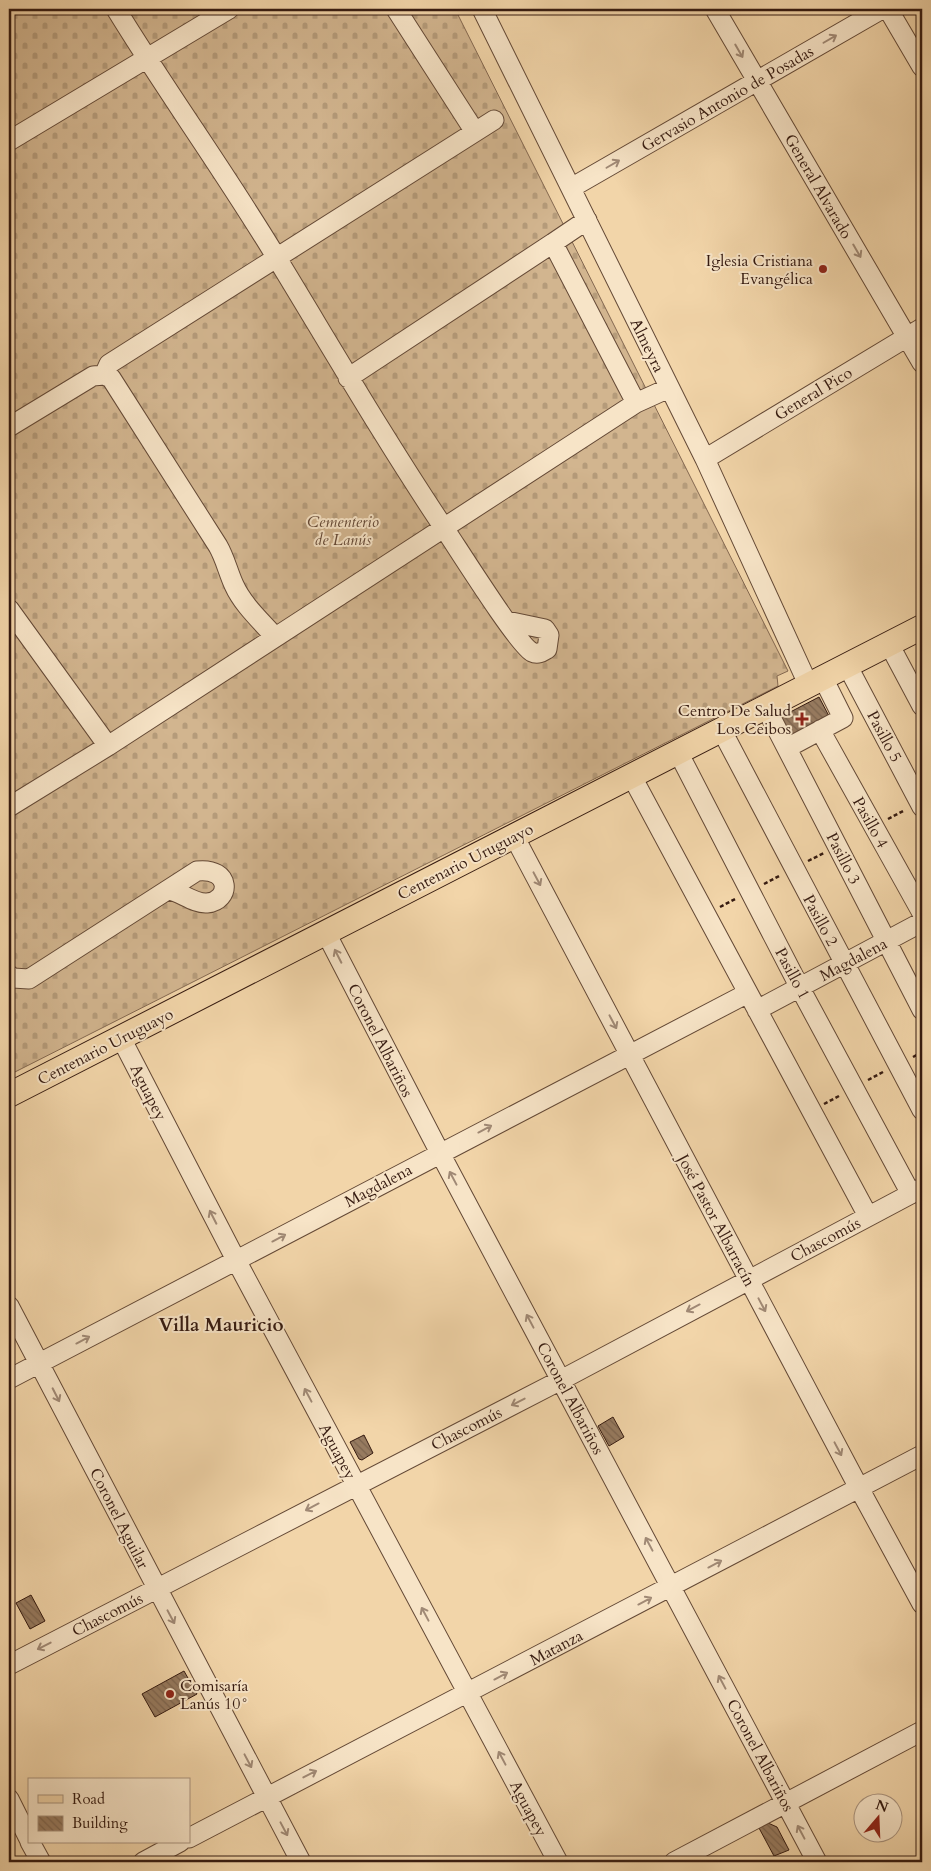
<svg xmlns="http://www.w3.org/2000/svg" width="931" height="1871" font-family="Cardo,serif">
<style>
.cemetery{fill:url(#cemetery-stones);stroke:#846850}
.building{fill:url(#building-back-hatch);stroke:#351a10}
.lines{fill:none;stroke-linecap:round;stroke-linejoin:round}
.minor-casing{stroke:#644936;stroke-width:21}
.major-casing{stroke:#351a10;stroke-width:26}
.path{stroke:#351a10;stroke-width:2.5;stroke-dasharray:4 2.5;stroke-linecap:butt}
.minor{stroke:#f7e4c7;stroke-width:19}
.major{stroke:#f2d5a9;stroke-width:24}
.oneway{stroke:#a08975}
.poi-dot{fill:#8f2418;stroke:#f7e4c7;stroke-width:2}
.labels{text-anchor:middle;stroke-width:4;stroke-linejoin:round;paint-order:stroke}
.street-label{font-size:16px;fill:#351a10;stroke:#f7e4c7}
.poi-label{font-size:16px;fill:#351a10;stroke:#f7e4c7;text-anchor:end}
.park-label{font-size:16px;font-style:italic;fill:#644836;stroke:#f7e4c7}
.quarter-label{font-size:19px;font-weight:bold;fill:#351a10;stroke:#f7e4c7}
</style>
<defs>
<pattern id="cemetery-stones" width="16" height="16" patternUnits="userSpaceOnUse" patternTransform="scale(1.25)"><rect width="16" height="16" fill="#d2b58f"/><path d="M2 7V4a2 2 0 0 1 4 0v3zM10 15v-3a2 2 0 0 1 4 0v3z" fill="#b59b7a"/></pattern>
<pattern id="building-back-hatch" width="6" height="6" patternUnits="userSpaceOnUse" patternTransform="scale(1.25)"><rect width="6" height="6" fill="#977b60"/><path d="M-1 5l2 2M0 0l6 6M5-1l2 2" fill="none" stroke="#7c644e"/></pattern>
</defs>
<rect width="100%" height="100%" fill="#f2d5a9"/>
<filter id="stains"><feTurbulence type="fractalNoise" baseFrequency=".004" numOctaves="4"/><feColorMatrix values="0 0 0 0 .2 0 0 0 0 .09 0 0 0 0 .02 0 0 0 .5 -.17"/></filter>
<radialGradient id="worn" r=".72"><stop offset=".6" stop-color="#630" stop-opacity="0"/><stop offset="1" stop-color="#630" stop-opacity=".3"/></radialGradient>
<path class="cemetery" d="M9 9H455L788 671 777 676 778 686 9 1075Z"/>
<path class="building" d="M819 697 830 718 786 741 775 720Z
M613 1417 624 1437 609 1446 598 1426Z
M364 1435 373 1453 362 1460 359 1459 350 1442Z
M31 1595 45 1621 30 1629 16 1603Z
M184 1671 197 1694 155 1717 142 1694Z
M768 1823 777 1827 789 1850 774 1856 759 1828Z"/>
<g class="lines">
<g class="minor-casing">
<path id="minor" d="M116 9C168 94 227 175 278 260 334 352 388 445 448 534 460 552 520 647 532 652 538 655 542 652 547 649L549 635 545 629 507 621
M396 9 475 132
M482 9 705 459 808 684
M715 9 922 363
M888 9 922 67
M9 141 229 9
M571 188 882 9
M587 220 553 243 636 403
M104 375 109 364 494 120
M348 378 553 243
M9 427 93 376 104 375 111 378 218 546C225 558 228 572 234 585 243 605 261 621 275 637
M705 459 922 328
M9 609 108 746
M889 644 922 706
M847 665 922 807
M765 706 922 1010
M721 729 922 1110
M820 730 922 913
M787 748 843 718 823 678
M678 752 800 988 911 1194
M631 775 868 1216
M9 807 108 746 636 403 669 388
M514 836 859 1488 922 1604
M326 933 440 1153 817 1862
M9 975 13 978 29 979 197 871C232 867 231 901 207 903 195 904 182 893 170 890
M757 1010 922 922
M121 1038 236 1260 558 1862
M9 1306 301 1862
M9 1379 748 993
M9 1665 561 1380 922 1188
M9 1799 29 1839
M189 1838 922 1455
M30 1842 41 1862
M143 1862 180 1842
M674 1862 922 1731"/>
</g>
<g class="major-casing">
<path id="major" d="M9 1095 922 627"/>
</g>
<path class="path" d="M888 819 905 810
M808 861 824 853
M764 884 781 875
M720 907 737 898
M913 1057 922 1052
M868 1080 883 1072
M824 1104 839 1096"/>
<use href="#minor" class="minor"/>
<use href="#major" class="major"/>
</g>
<defs><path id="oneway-shaft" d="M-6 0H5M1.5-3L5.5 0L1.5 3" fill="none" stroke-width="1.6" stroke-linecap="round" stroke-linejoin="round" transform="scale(1.25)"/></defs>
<g class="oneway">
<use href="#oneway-shaft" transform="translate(830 39) rotate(-30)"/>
<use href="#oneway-shaft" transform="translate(739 51) rotate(60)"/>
<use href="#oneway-shaft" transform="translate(613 164) rotate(-30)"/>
<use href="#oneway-shaft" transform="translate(857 251) rotate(60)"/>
<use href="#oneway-shaft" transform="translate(537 879) rotate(62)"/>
<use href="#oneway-shaft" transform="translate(338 956) rotate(-117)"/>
<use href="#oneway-shaft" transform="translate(613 1022) rotate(62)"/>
<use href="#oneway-shaft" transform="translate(485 1129) rotate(-28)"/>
<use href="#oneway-shaft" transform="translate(453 1178) rotate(-118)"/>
<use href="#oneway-shaft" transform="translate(213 1217) rotate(-117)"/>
<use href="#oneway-shaft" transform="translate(279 1238) rotate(-28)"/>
<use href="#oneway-shaft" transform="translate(762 1305) rotate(62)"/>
<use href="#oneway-shaft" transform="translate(693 1308) rotate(152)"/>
<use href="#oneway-shaft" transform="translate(530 1321) rotate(-118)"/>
<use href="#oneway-shaft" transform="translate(83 1340) rotate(-28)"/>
<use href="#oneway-shaft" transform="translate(56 1395) rotate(63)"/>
<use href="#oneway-shaft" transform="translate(308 1395) rotate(-118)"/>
<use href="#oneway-shaft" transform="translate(518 1402) rotate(153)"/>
<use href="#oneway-shaft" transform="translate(838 1449) rotate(62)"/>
<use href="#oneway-shaft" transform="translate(312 1507) rotate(152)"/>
<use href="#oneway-shaft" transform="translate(649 1544) rotate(-118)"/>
<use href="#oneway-shaft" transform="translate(715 1564) rotate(-28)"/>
<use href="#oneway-shaft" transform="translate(645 1601) rotate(-28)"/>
<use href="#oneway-shaft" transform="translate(425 1614) rotate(-118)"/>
<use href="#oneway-shaft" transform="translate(171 1617) rotate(62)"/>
<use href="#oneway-shaft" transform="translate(44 1646) rotate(153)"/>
<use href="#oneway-shaft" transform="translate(501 1676) rotate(-28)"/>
<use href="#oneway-shaft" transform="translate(722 1682) rotate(-118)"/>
<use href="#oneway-shaft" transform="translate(502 1758) rotate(-118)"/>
<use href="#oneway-shaft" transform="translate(248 1761) rotate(62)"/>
<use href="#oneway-shaft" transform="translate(310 1774) rotate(-27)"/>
<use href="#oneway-shaft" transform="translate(284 1829) rotate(62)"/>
<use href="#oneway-shaft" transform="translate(801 1832) rotate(-118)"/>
</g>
<g class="poi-dot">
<circle cx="823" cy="269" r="5"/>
<path d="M799.5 711.5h5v5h5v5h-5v5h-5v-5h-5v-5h5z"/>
<circle cx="170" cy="1694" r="5"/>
</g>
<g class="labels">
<g class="street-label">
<text transform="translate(727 98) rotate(-30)" y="6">Gervasio Antonio de Posadas</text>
<text transform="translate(819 186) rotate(60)" y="6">General Alvarado</text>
<text transform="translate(648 345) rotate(64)" y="6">Almeyra</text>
<text transform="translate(813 393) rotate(-31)" y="6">General Pico</text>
<text transform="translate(885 736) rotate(62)" y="6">Pasillo 5</text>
<text transform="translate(871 822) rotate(61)" y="6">Pasillo 4</text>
<text transform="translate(844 858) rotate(63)" y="6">Pasillo 3</text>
<text transform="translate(465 861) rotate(-27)" y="6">Centenario Uruguayo</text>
<text transform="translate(821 920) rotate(62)" y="6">Pasillo 2</text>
<text transform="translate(853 959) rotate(-28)" y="6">Magdalena</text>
<text transform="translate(793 973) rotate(62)" y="6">Pasillo 1</text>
<text transform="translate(381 1040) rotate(63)" y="6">Coronel Albariños</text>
<text transform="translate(105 1046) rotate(-27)" y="6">Centenario Uruguayo</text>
<text transform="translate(149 1092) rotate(63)" y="6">Aguapey</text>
<text transform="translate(378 1185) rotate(-28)" y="6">Magdalena</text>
<text transform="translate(717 1220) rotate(62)" y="6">José Pastor Albarracín</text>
<text transform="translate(825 1239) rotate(-28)" y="6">Chascomús</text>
<text transform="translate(571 1398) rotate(62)" y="6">Coronel Albariños</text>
<text transform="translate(466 1428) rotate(-27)" y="6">Chascomús</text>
<text transform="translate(338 1451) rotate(62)" y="6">Aguapey</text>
<text transform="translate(120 1518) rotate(63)" y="6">Coronel Aguilar</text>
<text transform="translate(107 1614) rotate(-27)" y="6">Chascomús</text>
<text transform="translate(556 1647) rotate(-28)" y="6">Matanza</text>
<text transform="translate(761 1755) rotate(62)" y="6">Coronel Albariños</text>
<text transform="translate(529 1808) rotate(62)" y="6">Aguapey</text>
</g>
<g class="poi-label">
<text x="813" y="266">Iglesia Cristiana<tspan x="813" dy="18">Evangélica</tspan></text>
<text x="791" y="716">Centro De Salud<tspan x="791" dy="18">Los Ceibos</tspan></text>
<text x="180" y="1691" text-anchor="start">Comisaría<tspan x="180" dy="18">Lanús 10°</tspan></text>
</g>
<g class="park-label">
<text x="343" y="527">Cementerio<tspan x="343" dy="18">de Lanús</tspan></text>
</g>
<g class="quarter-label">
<text x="221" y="1331">Villa Mauricio</text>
</g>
</g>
<rect width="931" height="1871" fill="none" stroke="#f2d5a9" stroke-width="30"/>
<rect x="10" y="10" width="911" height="1851" fill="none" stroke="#351a10" stroke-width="2.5"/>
<rect x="15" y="15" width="901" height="1841" fill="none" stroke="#351a10"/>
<rect x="28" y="1778" width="162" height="65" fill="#f7e4c7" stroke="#a9937e"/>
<rect x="38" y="1795" width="25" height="8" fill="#f2d5a9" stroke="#a9937e"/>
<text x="72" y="1804" font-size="15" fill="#351a10">Road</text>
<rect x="38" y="1816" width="25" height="15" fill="url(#building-back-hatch)" stroke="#a9937e"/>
<text x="72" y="1828" font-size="15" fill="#351a10">Building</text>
<g transform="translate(878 1818) rotate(19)"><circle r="24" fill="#f7e4c7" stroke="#a9937e"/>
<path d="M0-4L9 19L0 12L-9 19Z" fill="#8f2418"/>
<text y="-8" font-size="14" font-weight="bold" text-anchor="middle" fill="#351a10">N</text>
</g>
<rect width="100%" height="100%" filter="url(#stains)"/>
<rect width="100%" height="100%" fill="url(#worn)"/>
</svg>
